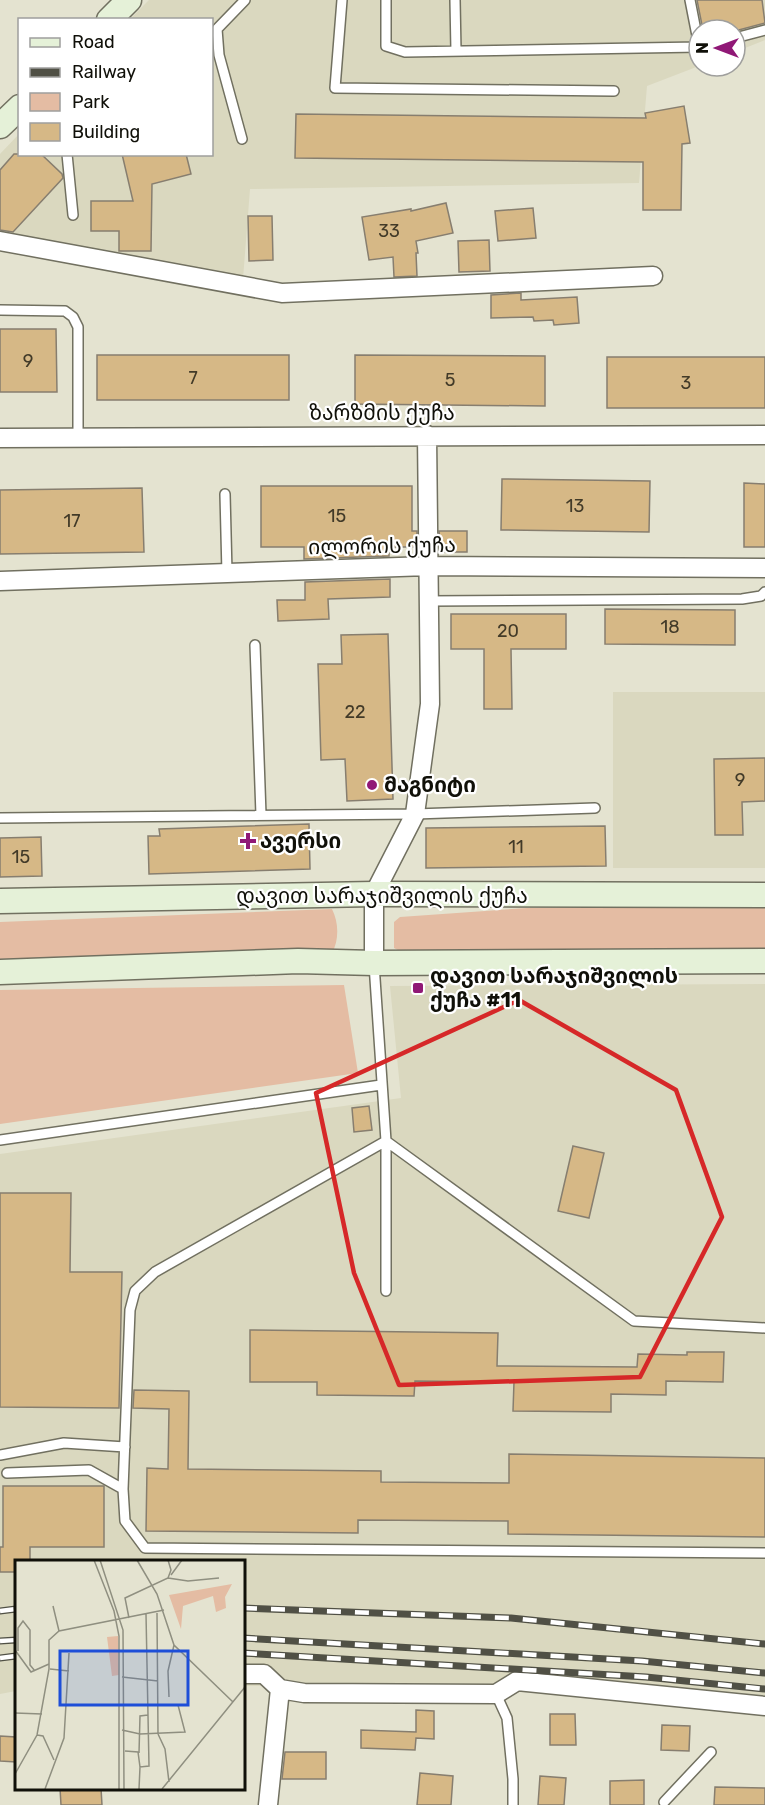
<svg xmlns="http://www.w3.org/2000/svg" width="765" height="1805" font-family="Rubik,'Noto Sans Georgian',sans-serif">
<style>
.built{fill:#dad8bf}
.green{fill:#e4bca3}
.building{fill:#d6b886;stroke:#877e6f;stroke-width:1.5}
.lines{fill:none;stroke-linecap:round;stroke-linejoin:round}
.lane-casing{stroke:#717060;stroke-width:12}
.street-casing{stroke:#717060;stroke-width:21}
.secondary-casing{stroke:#717060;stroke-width:27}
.lane{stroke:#fff;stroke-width:9}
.street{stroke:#fff;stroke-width:18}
.secondary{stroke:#e5f1d8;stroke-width:24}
.rail-casing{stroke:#505045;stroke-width:7}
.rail{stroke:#fff;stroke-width:4.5;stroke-dasharray:14;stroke-linecap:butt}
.marked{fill:none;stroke:#d62828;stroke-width:4.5;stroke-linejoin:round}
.poi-dot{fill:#901876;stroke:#fff;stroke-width:2}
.labels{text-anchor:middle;stroke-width:4.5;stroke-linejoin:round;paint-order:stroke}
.number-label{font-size:18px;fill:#423a28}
.street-label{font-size:21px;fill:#101009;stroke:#fff}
.poi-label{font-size:21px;font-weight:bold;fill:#101009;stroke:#fff;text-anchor:start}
.inset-road{fill:none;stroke:#8f8f80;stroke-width:1.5}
.view{fill:#1d4ed8;fill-opacity:0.15;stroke:#1d4ed8;stroke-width:3}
.inset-edge{fill:none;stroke:#101009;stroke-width:3}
</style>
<rect width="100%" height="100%" fill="#e4e3d0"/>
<path class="built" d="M149 0H765V40L735 52V30H699V66L647 86 639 183 250 189 243 279 0 239V154L19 134 20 154H212V20L130 19Z
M613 692H765V868H613Z
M765 984V1707L499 1685 243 1686V1562H16V1691L0 1694V1154L401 1098 390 986Z"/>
<path class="green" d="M765 905V951L404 953 394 948V922L400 917 527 908Z
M332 909C339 923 339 940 332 953L0 964V922Z
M344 985 358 1073 0 1124V990Z"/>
<path class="building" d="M697 0H762L765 23 735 31 703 30Z
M684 106 690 143 682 144 681 210H643V162L295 158 296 114 646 118 645 113Z
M14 154H41L62 174 63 178 13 232 0 230V170Z
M122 154H186L191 174 152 184 151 251H119V231H91V201H133Z
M446 203 453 233 416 241 418 253H416L417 276 394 277 393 257 369 260 362 217 411 209V211Z
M533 208 536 238 498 241 495 211Z
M248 216H272L273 260 249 261Z
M489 240 490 271 459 272 458 241Z
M521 293V300L577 297 579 323 554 325 553 320 534 321 533 317 491 318V295Z
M0 329H56L57 392H0Z
M97 355H289V400H97Z
M355 355 545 356V406L355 404Z
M607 357H765V408H607Z
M502 479 650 481 649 532 501 530Z
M744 483 765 484V547H744Z
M261 486H412V531H417V547H389V556L304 559V547H261Z
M142 488 144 552 0 554V490Z
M439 531H467V552H441Z
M390 579V597L328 599 329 619 278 621 277 600H305V582Z
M605 609 735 610V645L605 644Z
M451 614H566V649H511L512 709H484V649H451Z
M388 634 393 799 347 801 345 759 321 760 318 664H342L341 635Z
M765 758V801L742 802 743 835H715L714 759Z
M309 824 310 869 149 874 148 836H160L159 829Z
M605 826 606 866 426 868V828Z
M41 837 42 876 0 877V838Z
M369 1106 372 1130 354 1132 352 1108Z
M573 1146 604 1153 589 1218 558 1211Z
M0 1193H71L70 1272H122L119 1408 0 1407Z
M250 1330 498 1333 497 1366 637 1367 638 1354 687 1355V1352H724L723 1382 666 1381V1395L611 1394V1412L513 1411 514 1382 415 1381 414 1396 317 1395V1382H250Z
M134 1390 189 1391 188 1469 381 1471V1482L509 1483V1454L765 1458V1537L508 1534V1521L358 1520V1533L146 1531 147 1468 168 1469 169 1409 133 1408Z
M3 1486H104V1547H30V1562H16V1572H0V1547H3Z
M416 1710 434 1711V1739L416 1738 415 1750 361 1748V1730L416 1732Z
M550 1714H575L576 1745H550Z
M662 1725 690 1726 689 1751 661 1750Z
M0 1736 16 1737V1762L0 1761Z
M285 1752H326V1779H282Z
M420 1773 453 1776 451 1805H417Z
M540 1776 566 1778 564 1805H538Z
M644 1780V1805H610V1781Z
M715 1787 765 1788V1805H714Z
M60 1788H101L102 1805H61Z"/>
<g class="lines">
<g class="lane-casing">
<path id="lane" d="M342 0 335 88 614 91
M386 0V46L405 52 699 47
M455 0 456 51
M690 0 699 46
M735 38 765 30
M242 139 219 55 217 29 245 0
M67 154 73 215
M0 310 65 311 73 317 78 327V437
M225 494 227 573
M429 601 742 599 761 596 765 592
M255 645 261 815
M0 818 415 814 595 808
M374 964 386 1141V1291
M0 1140 381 1085
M765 1328 634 1321 386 1141 155 1272 135 1291 130 1310 123 1489 125 1521 145 1548 765 1553
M0 1455 64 1443 125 1447
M7 1473 89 1470 123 1489
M496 1694 507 1718 513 1779V1805
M664 1802 711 1752"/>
</g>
<g class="street-casing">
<path id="street" d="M0 241 282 293 653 276
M0 438 765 435
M0 581 428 566 765 568
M374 963V894L415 814 430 704 427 435
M243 1674H264L280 1689 304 1693 496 1694 517 1681 765 1706
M268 1805 280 1689"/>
</g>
<g class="secondary-casing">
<path id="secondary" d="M109 20 129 0
M0 126 20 107
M0 901 374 894 765 895
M0 972 298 961 374 963 765 961"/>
</g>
<use href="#lane" class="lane"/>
<use href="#street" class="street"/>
<use href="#secondary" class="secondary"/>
<g class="rail-casing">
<path id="rail" d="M243 1608 511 1618 765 1644
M0 1611 16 1609
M243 1638 642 1661 765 1673
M0 1641 16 1640
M243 1653 646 1677 765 1689
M0 1658 16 1656"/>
</g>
<use href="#rail" class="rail"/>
</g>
<path class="marked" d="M519 1000 676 1090 722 1217 640 1377 399 1385 354 1273 316 1093Z"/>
<g class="poi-dot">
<circle cx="372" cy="785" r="6"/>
<path d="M245 832h6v6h6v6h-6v6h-6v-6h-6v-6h6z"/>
<rect x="412" y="982" width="12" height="12" rx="3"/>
</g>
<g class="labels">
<g class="number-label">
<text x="389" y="237">33</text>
<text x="28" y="367">9</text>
<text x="193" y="384">7</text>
<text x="450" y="386">5</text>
<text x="686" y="389">3</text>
<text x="575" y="512">13</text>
<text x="337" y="522">15</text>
<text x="72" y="527">17</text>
<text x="670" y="633">18</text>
<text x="508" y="637">20</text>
<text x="355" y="718">22</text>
<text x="740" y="786">9</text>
<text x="516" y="853">11</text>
<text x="21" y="863">15</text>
</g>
<g class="street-label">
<text x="382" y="420">ზარზმის ქუჩა</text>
<text transform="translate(382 546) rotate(-1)" y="7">ილორის ქუჩა</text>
<text x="382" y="903">დავით სარაჯიშვილის ქუჩა</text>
</g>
<g class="poi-label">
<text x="384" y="792">მაგნიტი</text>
<text x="260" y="848">ავერსი</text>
<text x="430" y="983">დავით სარაჯიშვილის<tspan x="430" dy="24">ქუჩა #11</tspan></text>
</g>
</g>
<g transform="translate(15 1560)">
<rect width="230" height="230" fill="#e4e3d0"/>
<path d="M217 24 210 37 211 48 201 52 198 36 168 46 166 69 154 35ZM103 76 104 115 97 116 92 77Z" fill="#e4bca3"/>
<path class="inset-road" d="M79 0 99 51 104 76V229M85 0 108 70 109 229M122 0 142 34 159 85 218 142M156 15 167 0M153 18 173 21 204 18M38 46 44 71M142 53 143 174M114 58 110 38 153 18 156 10 153 0M0 90 16 112 34 104M3 91V68L8 61 15 70V105L20 111M35 109 54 111M107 117 143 121M154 137 153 111 159 85M0 153 27 154M107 170 125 174 170 172 163 145M143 174 150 189 154 222M22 175 28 176 39 200M110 191 123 192 125 207 134 206 131 54M124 193 125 156 133 155M0 214 22 175 34 109V80L44 71 149 50M30 229 49 178 54 93M124 229 125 207M147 229 230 127"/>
<path class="view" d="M45 91H173V145H45Z"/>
<rect width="230" height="230" class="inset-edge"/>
</g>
<rect x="18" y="18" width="195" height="138" fill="#ffffff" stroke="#9f9f9d" stroke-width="1.5"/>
<rect x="30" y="38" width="30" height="9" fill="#e5f1d8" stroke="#9f9f9d" stroke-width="1.5"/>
<text x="72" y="48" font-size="18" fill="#101009">Road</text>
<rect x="30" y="68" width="30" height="9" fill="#505045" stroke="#9f9f9d" stroke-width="1.5"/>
<text x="72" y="78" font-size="18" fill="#101009">Railway</text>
<rect x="30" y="93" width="30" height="18" fill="#e4bca3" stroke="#9f9f9d" stroke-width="1.5"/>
<text x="72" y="108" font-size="18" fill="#101009">Park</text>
<rect x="30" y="123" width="30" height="18" fill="#d6b886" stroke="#9f9f9d" stroke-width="1.5"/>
<text x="72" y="138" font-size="18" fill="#101009">Building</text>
<g transform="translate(717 48) rotate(270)"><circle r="28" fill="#ffffff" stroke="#9f9f9d" stroke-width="1.5"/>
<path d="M0-4.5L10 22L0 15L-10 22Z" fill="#901876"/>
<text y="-9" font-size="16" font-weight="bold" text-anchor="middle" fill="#101009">N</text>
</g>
</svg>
